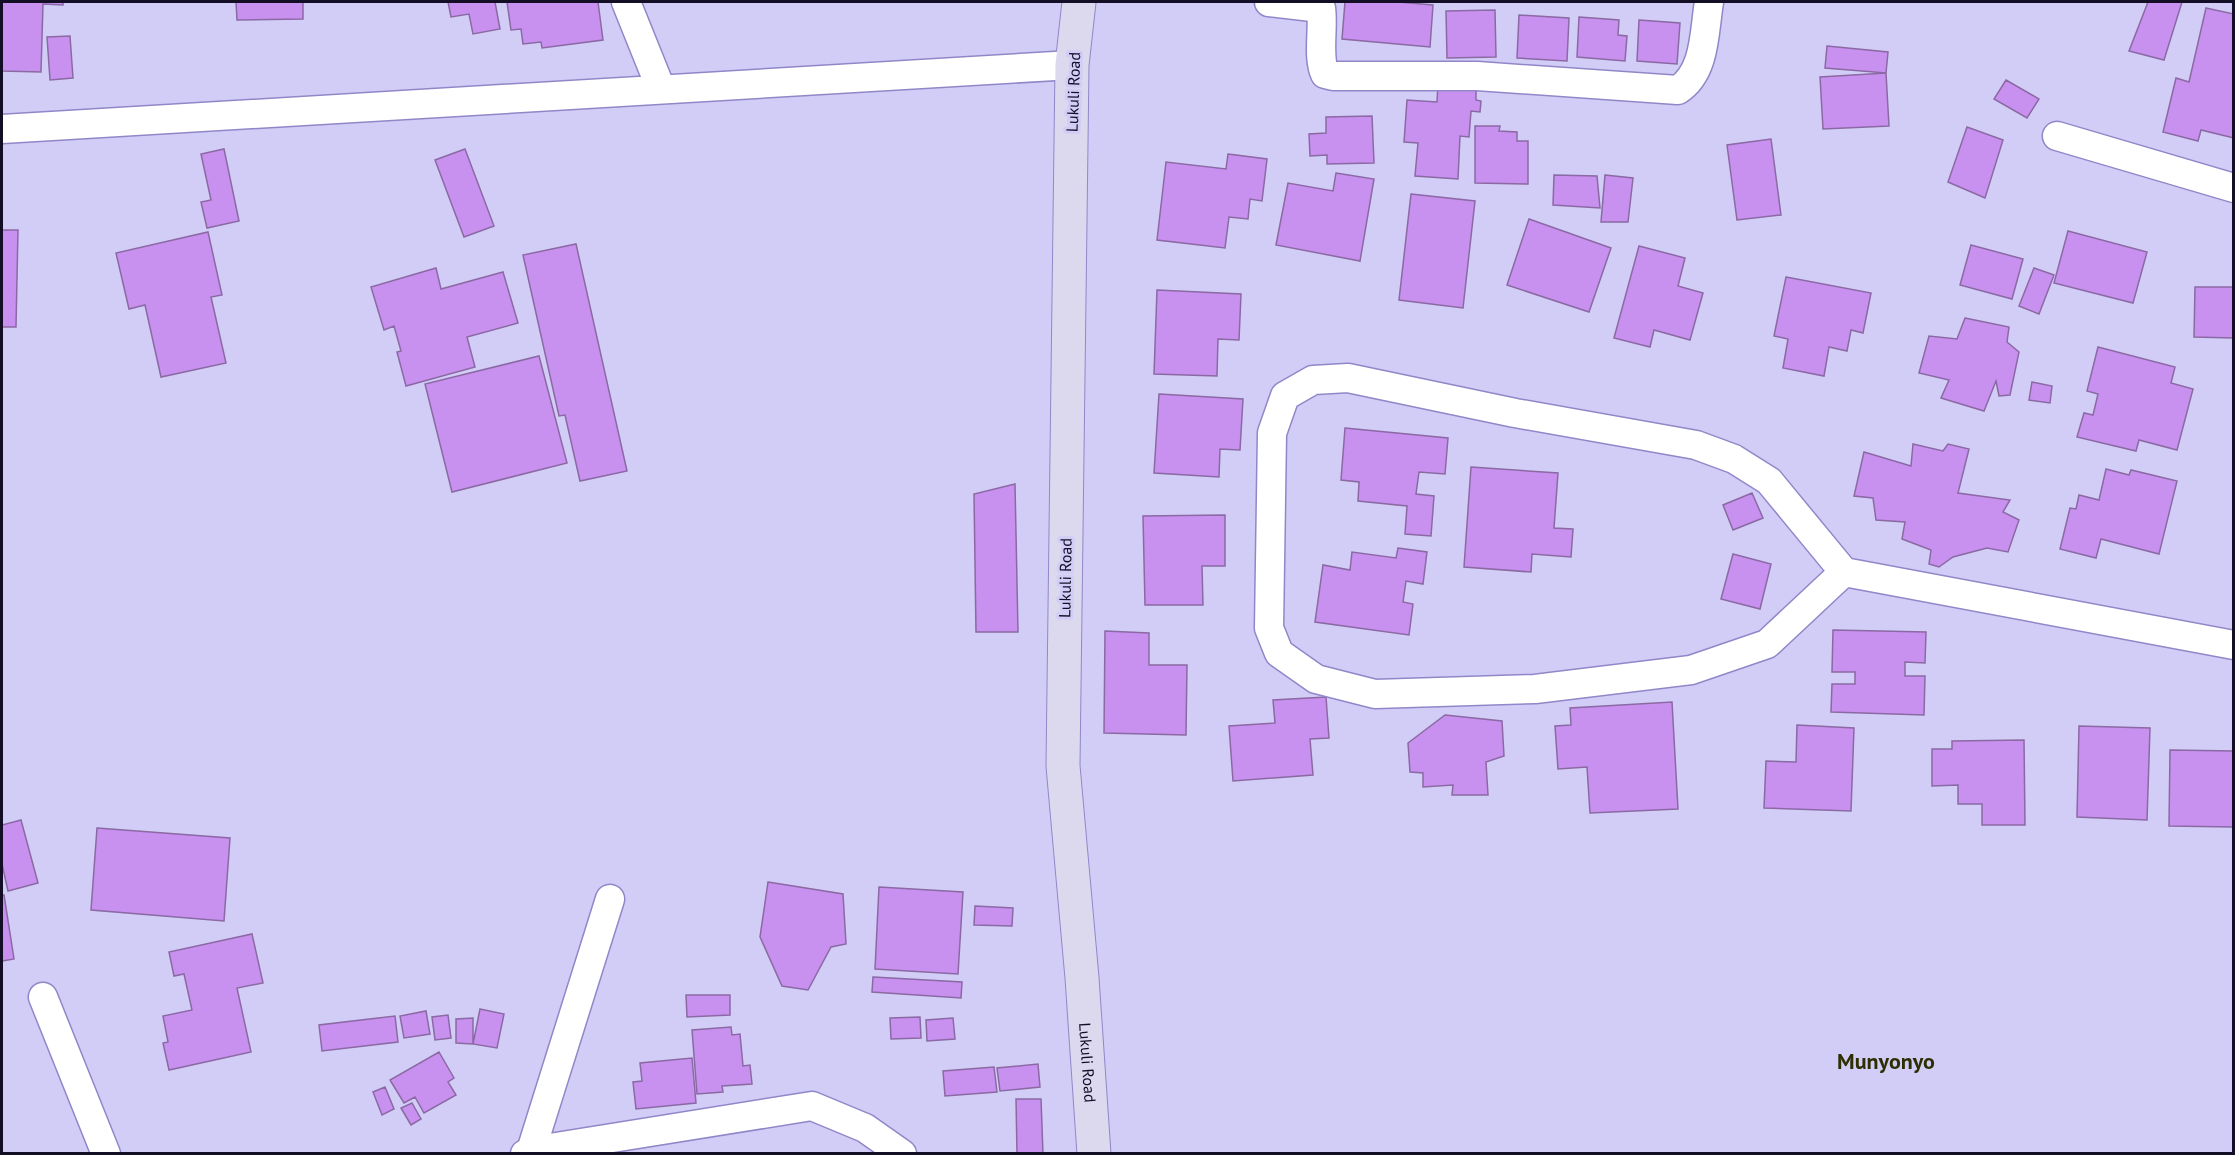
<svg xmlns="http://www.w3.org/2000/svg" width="2235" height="1155" font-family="'PT Sans',sans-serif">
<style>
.building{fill:#c891ef;stroke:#8b69a4;stroke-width:1.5}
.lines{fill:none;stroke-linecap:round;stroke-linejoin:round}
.street-casing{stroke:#9187c8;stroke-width:31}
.secondary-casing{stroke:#9187c8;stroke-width:35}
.street{stroke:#fff;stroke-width:28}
.secondary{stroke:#dcd9ef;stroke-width:33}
.labels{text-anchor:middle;stroke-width:6;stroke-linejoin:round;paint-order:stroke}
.street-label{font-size:16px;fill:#130e26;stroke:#d1cdf6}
.district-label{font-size:22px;font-weight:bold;fill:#2e2e03;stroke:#d1cdf6}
</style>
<rect width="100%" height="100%" fill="#d1cdf6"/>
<path class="building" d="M2 2H63V5L43 4 41 72 2 71Z
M236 2H303V19L237 20Z
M448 2H495L500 29 473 34 469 14 451 17Z
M507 2H598L603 40 542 48 541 42 523 44 521 29 511 30Z
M1345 2H1398L1433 5 1430 47 1342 39Z
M2148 2H2182L2164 60 2129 51Z
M2206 8 2234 14V138L2201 130 2198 141 2163 132 2176 78 2189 82Z
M1495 10 1496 57 1447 58 1446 11Z
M1519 15 1569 18 1567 61 1517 58Z
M1579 17 1619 20 1618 35 1627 36 1625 61 1577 57Z
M1639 20 1680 23 1677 64 1637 61Z
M70 36 73 78 50 80 47 37Z
M1827 46 1888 52 1886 73 1825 68Z
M1886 73 1889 126 1823 129 1820 77Z
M2006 80 2039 99 2027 118 1994 99Z
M1438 83 1476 86V100L1481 101 1480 112 1471 111 1469 137 1460 136 1458 179 1415 176 1418 143 1404 142 1407 100 1437 102Z
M1372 116 1374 163 1327 164V155L1310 156 1309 134 1326 133V117Z
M1475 126H1500L1499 131 1517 132V141H1528V184L1475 183Z
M1967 127 2003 140 1985 198 1948 182Z
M1771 139 1781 215 1737 220 1727 145Z
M224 149 239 221 207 228 201 202 211 200 201 154Z
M465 149 494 226 464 237 435 160Z
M1228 154 1267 159 1262 201 1250 199 1248 219 1229 217 1225 248 1157 240 1166 162 1226 169Z
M1336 173 1374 179 1360 261 1276 245 1288 183 1333 191Z
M1554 175 1597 176 1600 208 1553 205Z
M1605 175 1633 178 1628 222H1601Z
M1411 194 1475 201 1463 308 1399 300Z
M1529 219 1611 248 1589 312 1507 285Z
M2 230H18L16 327H2Z
M2068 231 2147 252 2133 303 2054 283Z
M208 232 222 295 211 297 226 363 161 377 145 305 129 309 116 253Z
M576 244 627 471 580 481 565 415 559 416 523 255Z
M1971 245 2023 259 2012 299 1960 285Z
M1639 246 1685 258 1678 286 1703 293 1690 340 1654 330 1650 347 1614 338Z
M436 268 441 289 503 272 518 323 467 337 475 367 406 386 397 352 401 351 394 326 384 330 371 287Z
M2034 268 2054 275 2039 314 2019 306Z
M1786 277 1871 293 1863 333 1851 330 1847 351 1829 347 1824 376 1783 368 1788 339 1774 336Z
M2195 287H2234V338L2194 337Z
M1157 290 1241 294 1239 340 1218 339 1217 376 1154 374Z
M1965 318 2009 327 2007 342 2019 352 2010 395 1999 396 1996 381 1984 411 1941 398 1949 380 1919 373 1929 336 1957 339Z
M2098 347 2175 367 2171 383 2193 389 2177 450 2139 440 2136 451 2077 437 2084 413 2093 415 2098 394 2087 391Z
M539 356 567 463 452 492 425 384Z
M2032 382 2052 386 2050 403 2029 400Z
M1159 394 1243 399 1240 450 1220 449 1219 477 1154 473Z
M1345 428 1448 438 1445 474 1419 472 1416 494 1434 496 1431 536 1405 534 1407 506 1358 501 1359 482 1341 480Z
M1913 444 1943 451 1948 444 1969 449 1958 493 2010 500 2003 512 2019 520 2008 552 1987 548 1953 557 1939 567 1929 564 1931 550 1902 539 1905 522 1876 520 1873 498 1854 496 1864 452 1911 466Z
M1471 467 1558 473 1554 528 1573 529 1571 557 1532 554 1531 572 1464 567Z
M2106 469 2129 475 2131 470 2177 481 2159 554 2101 539 2096 558 2060 549 2070 508 2076 509 2079 495 2099 500Z
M1015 484 1018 632H976L974 494Z
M1752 493 1763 518 1733 530 1723 505Z
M1225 515V566H1202L1203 605H1145L1143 516Z
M1398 548 1427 552 1423 584 1406 581 1403 602 1413 604 1409 635 1315 622 1323 565 1350 570 1352 552 1396 558Z
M1733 554 1771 564 1760 609 1721 599Z
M1833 630 1926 632 1925 663 1905 662V676H1925L1924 715 1831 712 1832 684H1855V672H1832Z
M1105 631 1149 633V665H1187L1186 735 1104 733Z
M1326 697 1329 738 1310 739 1313 775 1233 781 1229 726 1275 723 1273 700Z
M1672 702 1678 809 1590 813 1587 767 1558 769 1555 726 1571 725 1570 708Z
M1445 715 1502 721 1504 756 1486 762 1488 795H1452L1453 785 1423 787V773L1410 772 1408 743Z
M1797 725 1854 728 1851 811 1764 808 1766 761 1796 762Z
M2079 726 2150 728 2147 820 2077 817Z
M2024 740 2025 825H1982V804H1958V785L1932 786V749H1952V741Z
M2170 750 2234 751V827L2169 826Z
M21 820 38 883 8 891 2 864V825Z
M97 828 230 838 224 921 91 910Z
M768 882 843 894 846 944 831 947 808 990 782 986 760 937Z
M879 887 963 892 958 974 875 969Z
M2 895H4L14 959 2 961Z
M975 906 1013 908 1012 926 974 925Z
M252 934 263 983 237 988 251 1052 169 1070 163 1043 168 1042 163 1016 192 1010 184 974 174 976 169 952Z
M873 977 962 982 961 998 872 992Z
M686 995H730V1015L687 1017Z
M480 1009 504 1014 497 1048 473 1044Z
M426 1011 430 1034 404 1038 400 1016Z
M448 1015 451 1038 435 1040 432 1017Z
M395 1016 398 1042 322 1051 319 1025Z
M920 1017 921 1038 891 1039 890 1018Z
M473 1018V1044L456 1043V1019Z
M953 1018 955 1039 927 1041 926 1020Z
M731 1027 732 1035 740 1034 743 1066 750 1065 752 1084 722 1086 723 1092 697 1094 692 1030Z
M439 1052 454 1078 448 1082 456 1095 424 1113 415 1097 404 1103 390 1080Z
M692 1058 696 1103 636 1109 633 1082 642 1081 640 1063Z
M1038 1064 1040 1087 1000 1091 997 1068Z
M994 1067 997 1092 945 1096 943 1071Z
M385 1087 394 1109 382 1115 373 1092Z
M1016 1099H1041L1043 1154H1017Z
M412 1103 421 1119 411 1125 401 1108Z"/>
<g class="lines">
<g class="street-casing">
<path id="street" d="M626 2 661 89
M1269 2 1321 8C1324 28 1317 57 1325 74L1333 76H1477L1678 90C1706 72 1704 31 1709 2
M2 129 1072 65
M2057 136 2234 188
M1844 572 1767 644 1691 670 1535 689 1375 694 1316 679 1279 653 1269 628 1272 433 1285 396 1313 380 1348 378 1515 413 1696 445 1734 459 1769 481 1844 572 2234 645
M43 997 106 1154
M531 1151 610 899
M525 1154 531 1151 812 1106 865 1128 902 1154"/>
</g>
<g class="secondary-casing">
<g id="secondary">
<path id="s1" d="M1079 2 1072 65 1063 766 1082 978 1094 1154"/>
</g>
</g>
<use href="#street" class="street"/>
<use href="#secondary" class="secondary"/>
</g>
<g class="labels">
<g class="street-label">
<text transform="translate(1073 92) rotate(-88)" y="6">Lukuli Road</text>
<text transform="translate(1065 578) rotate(-89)" y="6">Lukuli Road</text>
<text dy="6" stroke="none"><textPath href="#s1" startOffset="1062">Lukuli Road</textPath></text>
</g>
<g class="district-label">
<text x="1886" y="1069">Munyonyo</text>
</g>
</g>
<rect width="2235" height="1155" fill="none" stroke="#130e26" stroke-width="6"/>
</svg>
